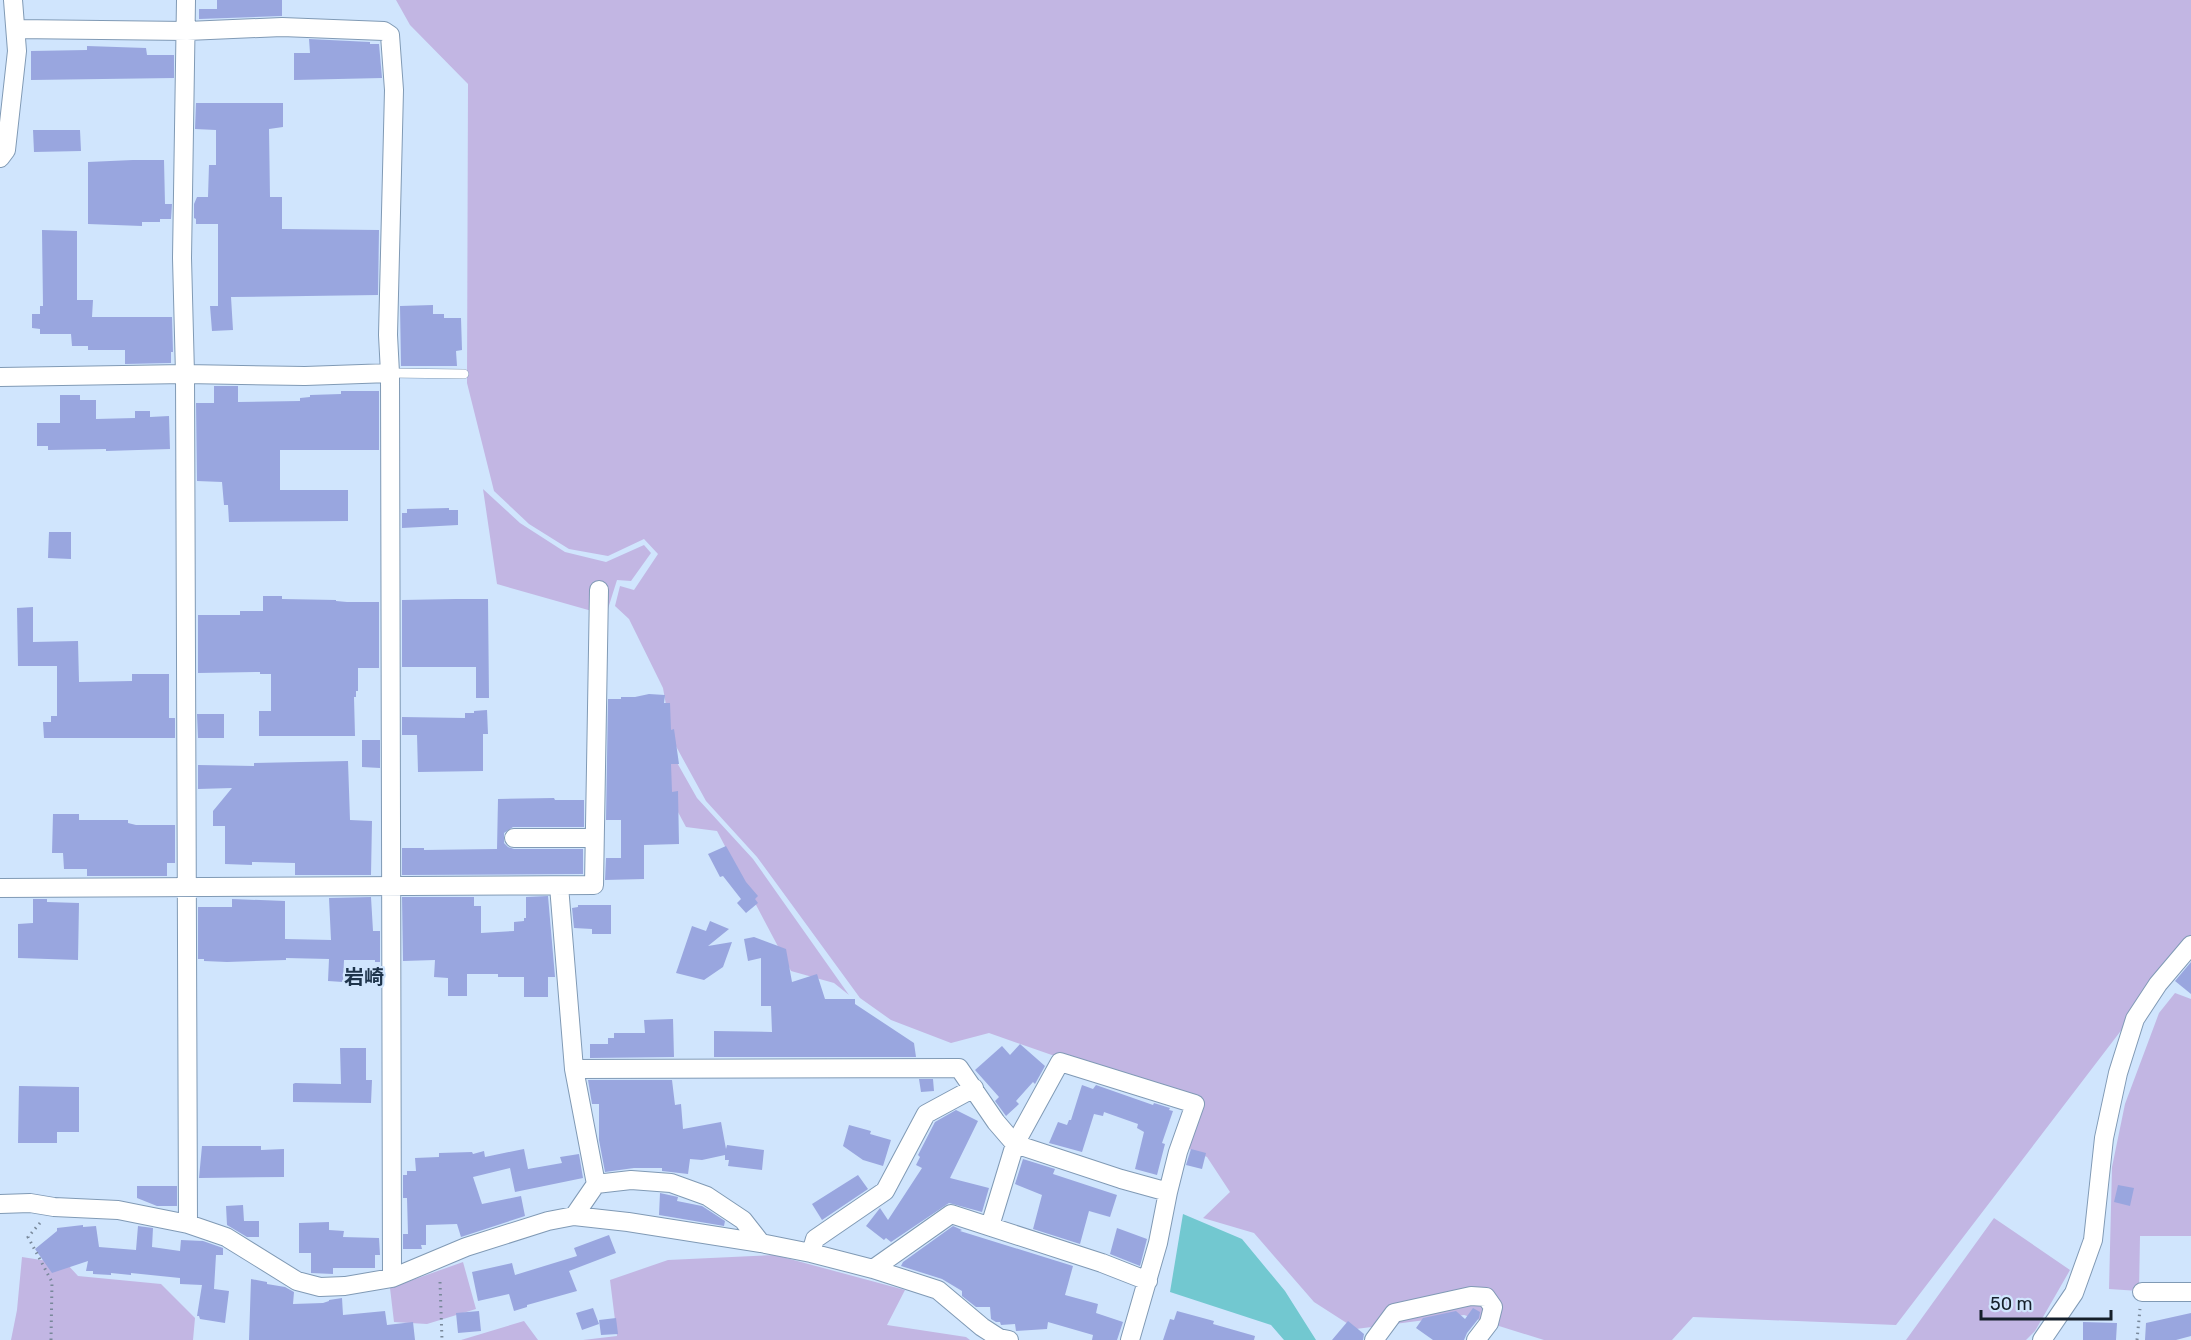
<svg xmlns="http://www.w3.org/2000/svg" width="2191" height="1340" font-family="Rubik,'Noto Sans JP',sans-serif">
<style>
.green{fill:#c2b6e3}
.water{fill:#72c8d0}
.building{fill:#99a6df}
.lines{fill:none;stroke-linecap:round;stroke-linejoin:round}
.service-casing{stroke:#809ab5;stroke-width:10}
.minor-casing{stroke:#809ab5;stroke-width:20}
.path{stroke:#78889a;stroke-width:3;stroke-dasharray:1.5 4.5;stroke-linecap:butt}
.service{stroke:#fff;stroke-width:9}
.minor{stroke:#fff;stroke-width:18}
.labels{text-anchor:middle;stroke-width:4.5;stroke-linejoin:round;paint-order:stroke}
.quarter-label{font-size:20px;font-weight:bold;fill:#1e344b;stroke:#d0e5fd}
</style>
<rect width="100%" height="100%" fill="#d0e5fd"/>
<path class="green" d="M396 0H2191V939L1896 1325 1693 1317 1672 1340H1544L1464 1315 1356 1329 1314 1302 1254 1233 1203 1218 1230 1192 1207 1157 1187 1148 1198 1106 989 1033 951 1043 891 1020 860 998 757 857 706 801 672 739 663 688 629 619 615 606 620 586 634 590 658 554 644 539 608 556 569 549 529 524 494 491 467 383 468 84 410 25Z
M483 489 520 523 565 552 606 562 644 545 651 553 631 581 617 580 606 615 497 584Z
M671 752 697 798 753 859 849 995 834 983 791 971 717 831 686 827 671 799Z
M2175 993 2191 999V1236H2140L2139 1291 2109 1289 2112 1167 2125 1104 2159 1013Z
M1994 1218 2070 1270 2035 1331 2026 1340H1906Z
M775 1255 905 1290 887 1325 966 1337 970 1340H583L617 1336 610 1280 668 1260Z
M22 1257 67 1264 78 1276 161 1284 195 1318 193 1340H11L17 1310Z
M463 1262 476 1309 427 1324 394 1322 390 1288Z
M524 1321 538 1340H461Z"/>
<path class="water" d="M1183 1214 1242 1239 1285 1291 1316 1340H1284L1271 1325 1170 1292Z"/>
<path class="building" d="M217 0H282V16L199 19V9H217Z
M309 39 370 42V44H379L382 78 294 80V53H310Z
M87 46 146 48 147 55H174V78L31 80V51L87 50Z
M196 103H283V127L269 129 270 197H282V229L379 230 378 295 231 297 233 330 212 331 210 306H218V224H196V219L194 218V204L197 197H208L209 165H216V130L195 129Z
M33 130H80L81 151 34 152Z
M133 160H164L165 204H172L171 219H160V222H142V226L88 224V162Z
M42 230 77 231V300H93L92 317H172L173 352H171V363L125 364V350H88V346H72L71 334H40V329L32 328V314H40V306H43Z
M433 305V314H444V318H461L462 350 456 351 457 366H401L400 306Z
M214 386H238V402L300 401V398L310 397V395L341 394V391H379V450H280V490H348V521L229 522 228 505H224L222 482 197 481 196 403H214Z
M60 395H80V400H96V419L135 418V411H150V417L169 416 170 449 106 451V449L48 450V446H37V423H60Z
M449 508V510H458V525L402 528V513H407V509Z
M49 532H71V559L48 558Z
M263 596H282V599L336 600V601L347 602H379V668H358V691H356V697H354L355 736H259V711H271V674H260V672L198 673V615H240V611H263Z
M456 599H488L489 698H476V667H402V600Z
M33 607V642L78 641 79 682 132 681V674H169V718H175V738H44L43 722H51V716H57V666H18L17 608Z
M649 694 665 695 664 703H670L671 730 674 729 679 764H671L672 792 678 791 679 844 644 845V879L605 880 606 858H621V820H606L608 699H621V697H635Z
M487 710 488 734H483V771L418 772 417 735H402V717L465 718V713H474V711Z
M197 714H224V738H198Z
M362 740H380V768L362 767Z
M348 761 350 820 372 821 371 875H295V863L252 862V865L225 864V826H213V811L232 788 198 789V765L254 766V763Z
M554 798 555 800H584V827H513L504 833V843L508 847 514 849H583V874L402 875V848H424V850L497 849 498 799Z
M53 814H79V820H128V823L136 825H175V863H167V876H87V869H64L63 853H52Z
M726 846 746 882 758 896 755 899 758 903 746 913 737 903 741 899 723 876 720 877 708 854Z
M548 896 555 977H548V997H524V977H498V974H467V996H448V978L434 977 435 960 403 961 402 897H474V906H481V933L514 931V922L524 921V918H526V897Z
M371 897 373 931H380V962H375V960H344L343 982 328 981 329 959 286 958V960L227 962 204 961V959H198V907H232V899L285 901V939L331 940 329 898Z
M33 899H47V902L79 903 78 960 18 958V924L33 923Z
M578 905H611V934H592V929L574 928 572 908 578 907Z
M710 921 729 929 708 946 732 942 723 967 704 980 676 973 692 926 706 931Z
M754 937 786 949 792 982 817 974 825 999H855V1004L914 1043 916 1057H714V1031L772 1032 771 1006H761V958L748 961 744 939Z
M2191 962V994L2175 981Z
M673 1019 674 1057 590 1058V1044H608V1038H614V1033H645L644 1020Z
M1020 1044 1045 1066 1035 1084 1033 1082 1016 1101 1019 1104 1006 1116 995 1101 999 1097 975 1070 1002 1046 1010 1055Z
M340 1048H366V1080H372L371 1103 293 1102V1084L295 1083 341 1084Z
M919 1079H933L934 1091 921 1092Z
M588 1080H672L675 1105 681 1104 683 1129 721 1122 726 1149 727 1145 764 1150 762 1170 728 1166 729 1160H725V1155L702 1160 690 1159 688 1174 662 1171V1168H634L605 1172 599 1140V1104H592Z
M1082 1085 1093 1089 1096 1085 1153 1105 1154 1103 1170 1108 1169 1110 1173 1111 1162 1143 1165 1144 1157 1175 1135 1169 1144 1132 1137 1128 1138 1124 1104 1112 1103 1116 1094 1114 1082 1152 1049 1143 1058 1122 1067 1125 1069 1120H1071Z
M19 1086 79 1087V1132H57V1143H18Z
M956 1110 978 1121 950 1178 989 1188 982 1212 949 1203 891 1242 886 1238 884 1240 866 1226 880 1208 888 1220 922 1168 916 1165 920 1157 918 1155 935 1122Z
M849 1125 871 1131 870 1134 891 1140 883 1166 863 1160 843 1146Z
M202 1146H261V1150L284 1149V1177L199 1178Z
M524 1149 528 1169 562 1163 560 1157 579 1154 583 1178 515 1192 510 1168 473 1177 482 1204 521 1196 525 1216 461 1237 457 1224 426 1225V1245H421L422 1249H403V1234H408L407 1198H403V1175H407V1171H416L415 1158 439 1157V1153L472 1152 473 1154 484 1151 485 1157Z
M1191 1149 1206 1153 1202 1169 1186 1165Z
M1023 1159 1055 1169 1053 1174 1117 1195 1110 1217 1089 1211 1080 1244 1033 1229 1042 1195 1015 1184Z
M858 1175 868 1189 822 1220 812 1204Z
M2118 1185 2134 1188 2130 1206 2114 1202Z
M137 1186H177V1206H157L137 1198Z
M660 1193 678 1197 677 1201 702 1206 725 1221 724 1226 659 1215Z
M243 1205 244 1221H259V1237H247L227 1225 226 1206Z
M329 1222V1230L344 1231 343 1237 379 1238 380 1255H375V1268H333V1274L311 1273V1253H299V1223Z
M83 1225V1227L96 1226 99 1247 136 1250 138 1226 153 1228 152 1247 180 1251 181 1240 203 1241 223 1248V1255H216L214 1289 229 1291 225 1323 200 1319 199 1316H197L202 1285 180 1284V1278L131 1273V1275L111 1273V1275L93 1274V1271H86L88 1261 52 1273 35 1249 57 1231V1228Z
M953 1226 962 1230 960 1231 1073 1266 1065 1295 1098 1304 1096 1313 1123 1322 1117 1340H1092L1093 1335 1048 1322 1047 1329 1016 1331 1015 1324 1001 1325 1000 1322H996L991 1319 990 1307H976L962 1296V1291L942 1279 901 1266 903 1262Z
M1117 1228 1147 1239 1140 1266 1110 1254Z
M609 1235 616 1253 569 1271 577 1291 527 1305V1307L514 1311 509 1294 478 1301 472 1272 512 1263 515 1275 577 1256 574 1248Z
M251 1279 267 1282V1284L285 1287 294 1292 293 1304 323 1303 329 1301V1300L342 1298 343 1315 385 1311 387 1325 413 1322 415 1340H249Z
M593 1308 599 1324 582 1330 576 1313Z
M1473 1308 1480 1312 1479 1318 1467 1333 1464 1340H1433L1416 1328 1423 1318 1456 1311 1465 1319Z
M479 1311 481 1331 458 1333 456 1313Z
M1177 1311 1214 1321 1213 1324 1255 1336 1254 1340H1163L1170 1319 1174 1320Z
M2191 1313V1336L2176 1340H2145L2146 1323Z
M616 1318 618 1334 601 1335 599 1320Z
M1348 1321 1364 1334 1363 1340H1332Z
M2083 1322 2117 1323 2116 1340H2083Z"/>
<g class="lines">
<g class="service-casing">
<path id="service" d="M390 373 464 374"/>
</g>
<g class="minor-casing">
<path id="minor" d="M186 0 182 258 185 374 188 1224
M16 29 187 31 282 27 384 31 390 35 394 90 388 335 390 373 392 1278
M0 158 6 150 17 51 13 0
M0 377 185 374 305 376 390 373
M514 838H594
M559 886 574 1069 959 1068 996 1122 1015 1144 1121 1179 1168 1192 1158 1243 1130 1340
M0 888 594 885 599 590
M574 1069 596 1184
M0 1204 30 1203 54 1207 118 1210 188 1224 226 1237 297 1281 320 1287 345 1286 392 1278 466 1247 548 1221 574 1216 628 1222 761 1243 811 1253 873 1269 938 1290 982 1327 999 1338 1009 1340
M574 1216 596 1184 631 1180 671 1183 707 1196 743 1220 761 1243
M990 1226 1015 1144 1060 1062 1195 1104 1178 1152 1168 1192
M811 1253 815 1239 885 1191 926 1114 974 1088
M873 1269 951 1214 1102 1263 1148 1281
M2142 1292H2191
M1374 1340 1394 1313 1471 1296 1486 1297 1493 1307 1489 1323 1476 1340
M2042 1340 2074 1293 2093 1240 2104 1138 2118 1073 2135 1019 2158 984 2191 945"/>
</g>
<path class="path" d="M40 1223 28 1237 52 1282 51 1340
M440 1282 442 1340
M2137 1340 2140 1309"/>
<use href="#service" class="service"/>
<use href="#minor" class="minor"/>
</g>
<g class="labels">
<g class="quarter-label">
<text x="364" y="984">岩崎</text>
</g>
</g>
<path d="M1981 1310v9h130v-9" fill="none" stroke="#151f2a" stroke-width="3"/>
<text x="1990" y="1310" font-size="18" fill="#151f2a" stroke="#d0e5fd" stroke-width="4.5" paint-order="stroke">50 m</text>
</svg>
